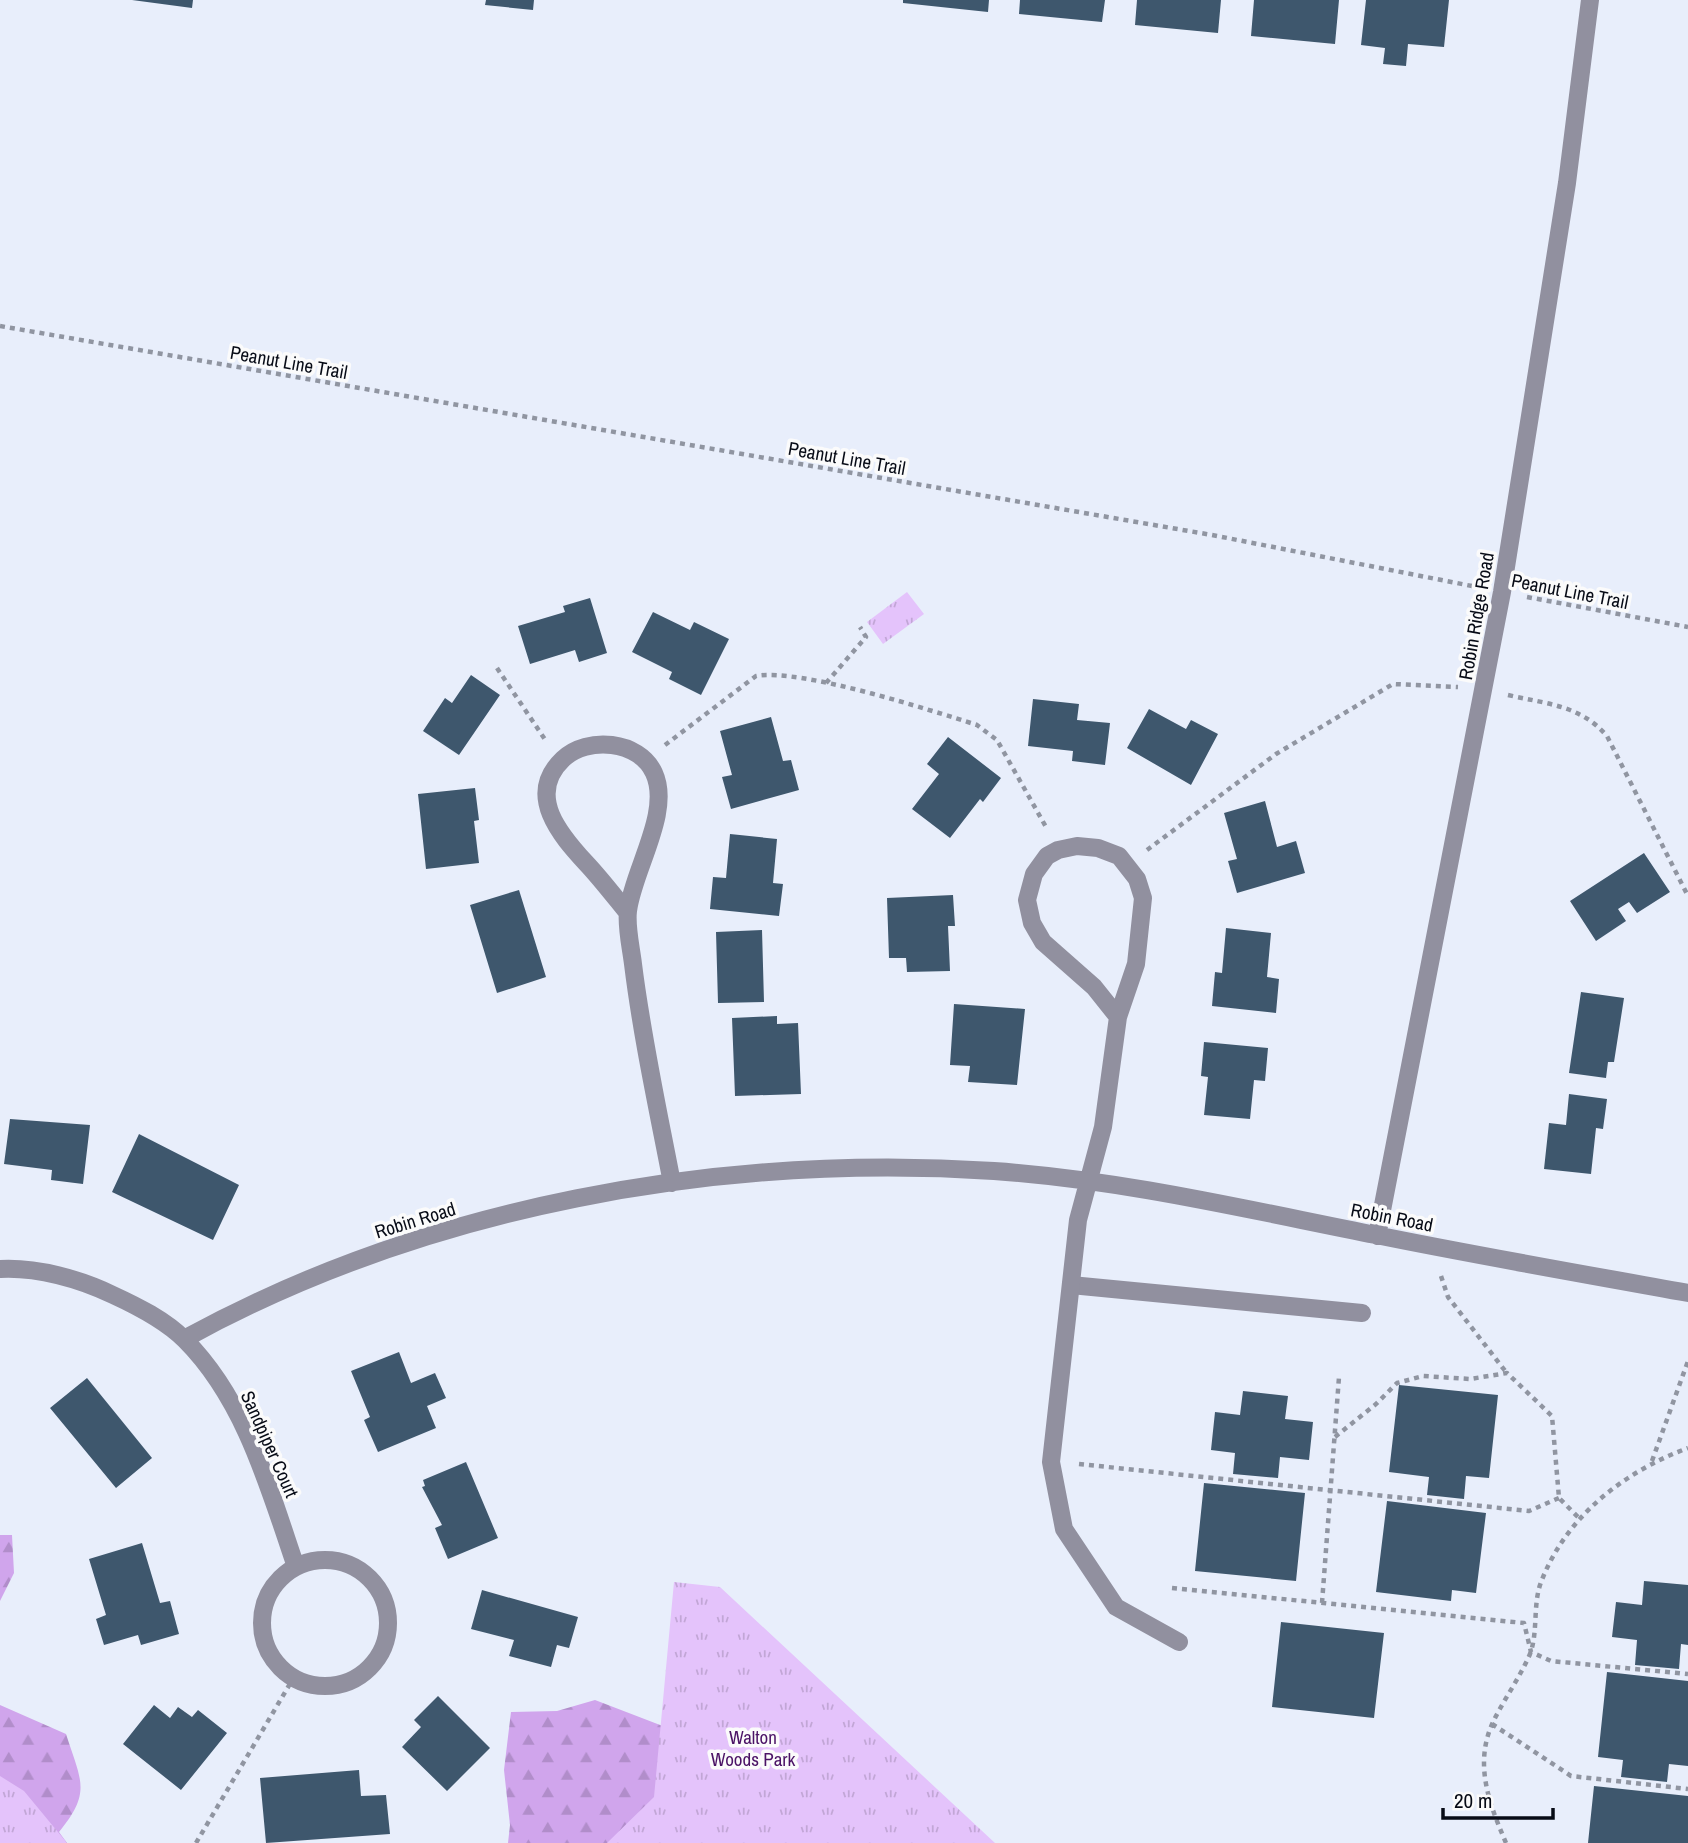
<svg xmlns="http://www.w3.org/2000/svg" width="1688" height="1843" font-family="'Archivo Narrow',sans-serif">
<style>
.forest{fill:url(#forest-firs)}
.park{fill:url(#park-tufts)}
.building{fill:#3e576d}
.lines{fill:none;stroke-linecap:round;stroke-linejoin:round}
.path{stroke:#9095a1;stroke-width:4.5;stroke-dasharray:5 5;stroke-linecap:butt}
.service{stroke:#91909f;stroke-width:18}
.minor{stroke:#91909f;stroke-width:18}
.labels{text-anchor:middle;stroke-width:7;stroke-linejoin:round;paint-order:stroke}
.street-label{font-size:19px;fill:#070b16;stroke:#fbfbfb}
.park-label{font-size:19px;fill:#4b1366;stroke:#fbfbfb}
</style>
<defs>
<pattern id="forest-firs" width="22" height="20" patternUnits="userSpaceOnUse" patternTransform="scale(1.75)"><rect width="22" height="20" fill="#d0a5ec"/><path d="M5 1l3.5 6h-7zM16 11l3.5 6h-7z" fill="#b18dca"/></pattern>
<pattern id="park-tufts" width="24" height="20" patternUnits="userSpaceOnUse" patternTransform="scale(1.75)"><rect width="24" height="20" fill="#e4c3fb"/><path d="M3 7l-1-3M5 7V3M7 7l1-3M15 17l-1-3M17 17v-4M19 17l1-3" fill="none" stroke="#c2a6d6"/></pattern>
</defs>
<rect width="100%" height="100%" fill="#e8eefb"/>
<path class="forest" d="M0 1535H12L14 1573 0 1601Z
M595 1700 720 1748 921 1843H508L510 1825 504 1770 511 1712 557 1711Z
M0 1705 66 1734C81 1781 92 1792 59 1832L67 1843H0Z"/>
<path class="park" d="M907 592 924 614 883 644 867 622Z
M674 1582 720 1587 995 1843H607L654 1797Z
M0 1776 24 1791 67 1843H0Z"/>
<path class="building" d="M132 0H193L192 8Z
M486 0H534L533 10 485 5Z
M903 0H989L988 12 903 3Z
M1020 0H1105L1102 22 1019 14Z
M1137 0H1221L1218 33 1135 25Z
M1254 0H1339L1335 44 1251 36Z
M1366 0H1449L1444 47 1408 44 1406 66 1383 64 1385 48 1361 45Z
M590 598 607 653 579 662 575 650 530 664 518 626 565 612 563 606Z
M653 612 690 630 694 622 729 639 701 695 669 679 672 672 632 652Z
M471 675 500 695 459 755 423 731 445 698 452 703Z
M1033 699 1079 704 1077 720 1110 723 1105 765 1072 761 1073 751 1028 746Z
M1149 709 1186 729 1191 720 1218 734 1191 785 1127 748Z
M771 717 783 761 791 760 799 790 731 809 722 777 732 775 720 731Z
M948 737 1001 778 983 802 980 799 950 838 912 809 939 774 927 764Z
M475 788 479 820 474 821 479 863 426 869 418 794Z
M1265 801 1277 847 1296 841 1305 873 1237 893 1228 861 1237 859 1224 813Z
M730 834 777 839 773 883 783 884 779 916 710 909 713 877 726 878Z
M1644 853 1670 892 1637 913 1629 902 1618 909 1626 921 1596 941 1570 901Z
M519 890 546 977 497 993 470 905Z
M953 895 955 926H948L950 971 907 972 906 958H889L887 898Z
M1226 928 1271 933 1267 977 1279 979 1276 1013 1212 1006 1215 972 1222 973Z
M762 930 764 1002 718 1003 716 932Z
M1581 992 1624 998 1614 1062H1608L1606 1078 1569 1073Z
M954 1004 1025 1009 1017 1085 968 1082 970 1066 950 1065Z
M777 1016V1024L798 1023 801 1094 735 1096 732 1018Z
M1204 1042 1268 1048 1265 1081 1254 1080 1250 1119 1204 1115 1208 1077 1201 1076Z
M1569 1094 1607 1099 1603 1129 1596 1128 1591 1174 1544 1169 1549 1123 1566 1125Z
M10 1119 90 1125 83 1184 51 1180 52 1170 4 1164Z
M139 1134 239 1185 213 1240 112 1192Z
M399 1352 411 1383 435 1373 446 1398 427 1406 436 1428 378 1452 364 1420 370 1417 351 1371Z
M87 1378 152 1458 116 1488 50 1408Z
M1399 1385 1498 1395 1489 1478 1466 1476 1464 1499 1427 1495 1429 1477 1389 1472Z
M1243 1391 1288 1396 1285 1419 1313 1422 1309 1460 1280 1457 1278 1478 1233 1474 1235 1453 1211 1450 1215 1412 1240 1415Z
M466 1462 498 1538 448 1559 435 1528 442 1525 422 1487 425 1486 423 1480Z
M1204 1483 1305 1493 1296 1581 1195 1571Z
M1387 1501 1486 1513 1476 1593 1452 1590 1451 1601 1376 1592Z
M142 1543 160 1603 170 1601 179 1634 141 1645 138 1635 104 1645 96 1619 106 1615 89 1559Z
M1644 1581 1688 1585V1645L1681 1644 1679 1669 1635 1665 1637 1640 1612 1637 1616 1602 1642 1605Z
M482 1590 578 1617 569 1648 557 1645 551 1667 509 1656 514 1640 471 1629Z
M1281 1622 1384 1633 1374 1718 1272 1707Z
M1607 1672 1688 1681V1766L1669 1764 1667 1782 1621 1777 1623 1760 1598 1757Z
M438 1696 490 1748 447 1791 402 1747 421 1727 414 1720Z
M154 1705 170 1718 178 1707 192 1717 198 1710 227 1733 181 1790 123 1744Z
M359 1770 361 1796 386 1795 390 1834 266 1843 260 1778Z
M1594 1786 1688 1796V1843H1588Z"/>
<g class="lines">
<path class="path" d="M0 326 1212 535 1477 587
M1527 597 1688 627
M497 668 546 741
M826 683 866 637 860 627
M1508 695C1547 704 1580 705 1607 736L1688 896
M665 745 756 676C800 668 930 710 977 725L997 740 1046 827
M1147 850 1276 754 1393 684 1458 687
M1441 1276 1448 1297 1506 1372
M1335 1437 1376 1404 1397 1383 1423 1376 1470 1379 1507 1373 1552 1416 1559 1498 1579 1518
M1652 1461 1688 1361
M1079 1464 1529 1511 1559 1498
M1172 1588 1524 1623 1531 1652 1551 1661 1688 1674
M1322 1603 1339 1377
M1492 1724 1571 1776 1688 1789
M196 1843 294 1677
M1506 1843C1489 1803 1473 1763 1494 1720 1505 1698 1520 1677 1530 1654 1538 1633 1533 1607 1540 1585 1564 1518 1623 1472 1688 1448"/>
<path class="service" d="M1071 1285 1362 1313"/>
<path class="minor" d="M627 912C614 896 601 879 586 863 561 836 525 795 563 759 587 736 639 740 654 773 672 812 633 870 628 911 626 927 631 947 633 964 642 1037 658 1110 672 1183
M1118 1017 1094 987 1043 942 1032 923 1027 900 1034 874 1047 856 1058 850 1077 846 1098 848 1119 856 1137 879 1143 898 1136 964 1118 1017 1103 1127 1078 1220 1051 1462 1064 1529 1116 1607 1179 1642
M1377 1236 1502 592 1567 183 1590 0
M0 1269C37 1267 80 1279 113 1295 137 1306 165 1320 185 1340 245 1400 269 1488 296 1567
M184 1339C426 1206 719 1153 994 1171 1123 1180 1249 1210 1376 1235 1479 1256 1584 1274 1688 1293
M262 1623a63 63 0 1 1 126 0a63 63 0 1 1-126 0Z"/>
</g>
<g class="labels">
<g class="street-label">
<text transform="translate(289 362) rotate(10)" y="7">Peanut Line Trail</text>
<text transform="translate(847 458) rotate(10)" y="7">Peanut Line Trail</text>
<text transform="translate(1570 591) rotate(11)" y="7">Peanut Line Trail</text>
<text transform="translate(1476 616) rotate(-80)" y="7">Robin Ridge Road</text>
<text transform="translate(1392 1217) rotate(11)" y="7">Robin Road</text>
<text transform="translate(415 1220) rotate(-17)" y="7">Robin Road</text>
<text transform="translate(270 1444) rotate(66)" y="7">Sandpiper Court</text>
</g>
<g class="park-label">
<text x="753" y="1744">Walton<tspan x="753" dy="22">Woods Park</tspan></text>
</g>
</g>
<path d="M1443 1808v10h110v-10" fill="none" stroke="#070b16" stroke-width="3.5"/>
<text x="1454" y="1808" font-size="21" fill="#070b16" stroke="#fbfbfb" stroke-width="5" paint-order="stroke">20 m</text>
</svg>
